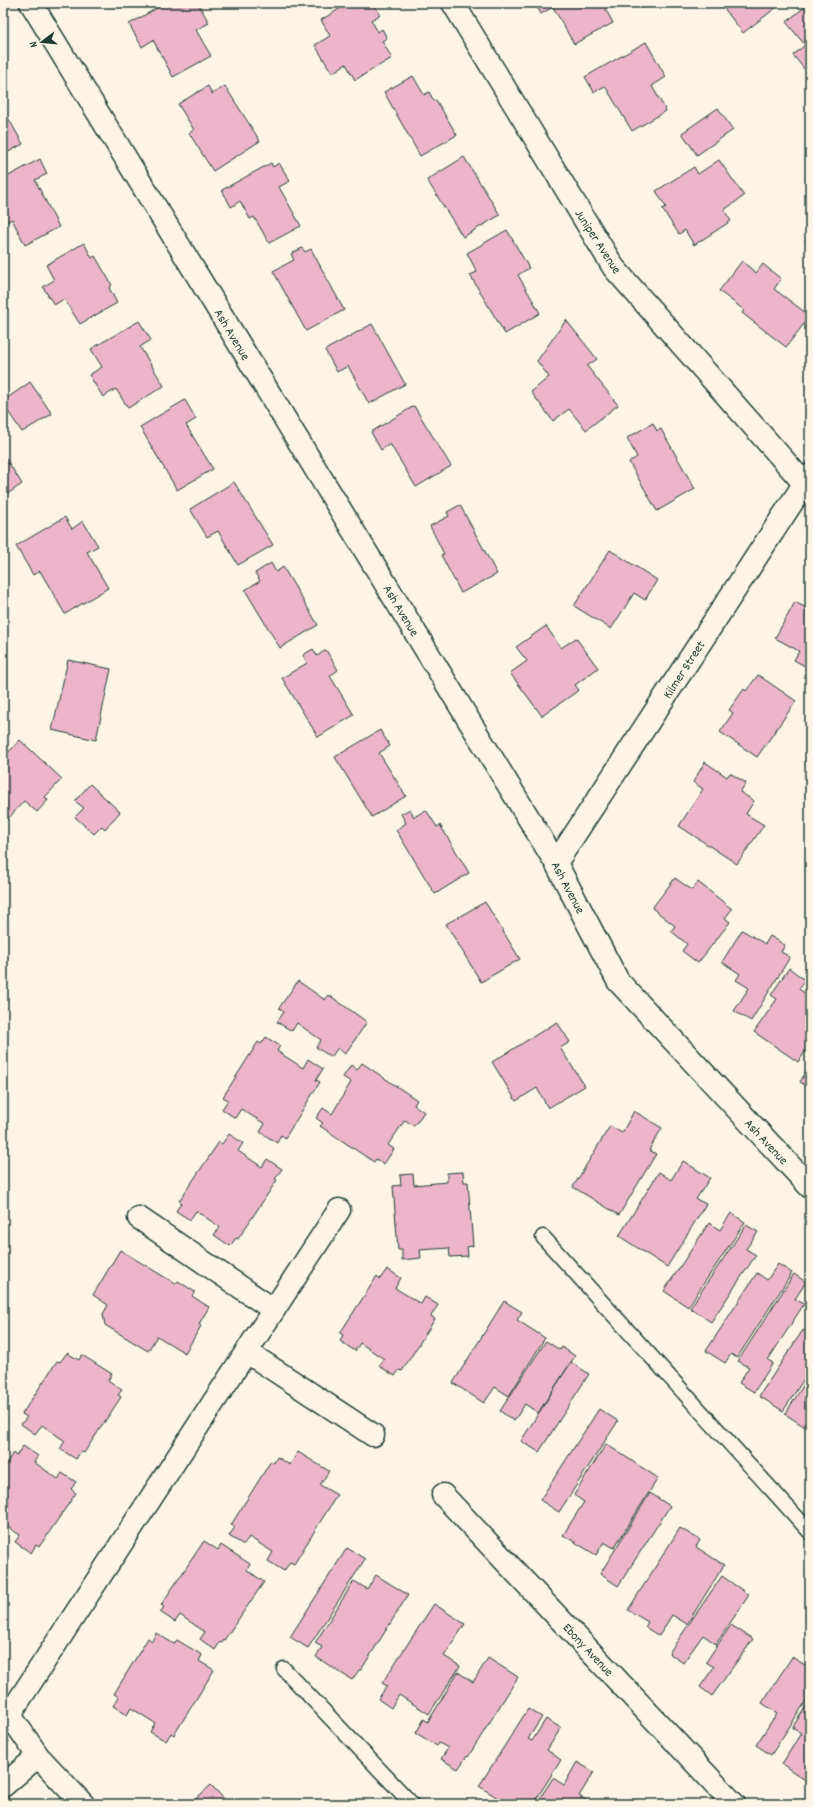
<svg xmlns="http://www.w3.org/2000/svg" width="813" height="1807" font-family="Dekko,sans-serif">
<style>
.building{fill:#ecb5ca;stroke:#1f3d34}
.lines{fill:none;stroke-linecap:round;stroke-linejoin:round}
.lane-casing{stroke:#1f3d34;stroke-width:17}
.street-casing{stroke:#1f3d34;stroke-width:25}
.lane{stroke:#fcf5e5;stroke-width:14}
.street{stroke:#fcf5e5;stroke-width:22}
.labels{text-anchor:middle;stroke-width:4;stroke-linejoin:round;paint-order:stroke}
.street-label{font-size:13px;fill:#1f3d34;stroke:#fcf5e5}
</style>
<rect width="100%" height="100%" fill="#fcf5e5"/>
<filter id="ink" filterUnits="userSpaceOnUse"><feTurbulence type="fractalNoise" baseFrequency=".025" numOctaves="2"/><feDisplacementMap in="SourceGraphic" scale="8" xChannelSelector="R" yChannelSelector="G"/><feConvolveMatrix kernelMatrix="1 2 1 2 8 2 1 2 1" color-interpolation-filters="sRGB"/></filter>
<g filter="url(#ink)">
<path class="building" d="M166 3H198L209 23 196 30 211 56 173 77 153 40 142 47 129 24Z
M349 3H373L380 15 371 20 378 32 382 29 387 38 382 41 392 58 355 80 346 64 332 73 315 45 330 36 321 20Z
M535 3H602L613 23 574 44 553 7 541 14Z
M720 3H782L743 33Z
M810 3V66L805 70 793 55 805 45 786 22Z
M646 42 666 77 652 86 666 111 632 131 605 86 594 92 585 77Z
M413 76 424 95 429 92 434 101 436 100 457 135 420 156 384 92Z
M208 86 212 94 225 86 260 141 213 171 189 133 194 130 178 104Z
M718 108 733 130 697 155 682 133Z
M3 109 23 144 3 155Z
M464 157 500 215 463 237 427 180Z
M40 159 47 174 35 180 59 227 25 245 12 219 3 224V179Z
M719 160 744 196 724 210 731 221 694 245 685 230 679 234 662 209 666 207 656 191 694 167 698 174Z
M271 163 273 167 279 163 290 181 279 187 301 226 269 243 254 217 250 219 240 201 231 207 222 190Z
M507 230 529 268 518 275 540 313 505 334 470 275 477 272 467 253Z
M810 233V244L805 241Z
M84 243 92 258 95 256 112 285 109 288 117 303 80 324 64 299 54 305 43 287 54 280 46 265Z
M302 248 305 252 311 249 344 310 306 331 273 271 294 260 291 254Z
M742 261 756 273 763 264 781 279 774 289 810 316 786 347 742 313 744 310 719 291Z
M566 320 597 359 587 366 618 405 586 430 569 409 553 421 531 392 549 377 537 361Z
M139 321 151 340 140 347 164 386 128 408 116 389 103 397 89 375 102 367 91 349Z
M372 324 405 384 369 404 348 366 337 372 325 350Z
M30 382 52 414 22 432 3 404V401Z
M185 400 196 419 186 425 213 469 177 490 140 427Z
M414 406 451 466 416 487 390 444 381 450 371 432Z
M653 423 657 431 661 429 695 489 657 511 629 462 637 457 627 438Z
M3 454 22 484 3 497Z
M234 482 273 545 238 565 218 531 207 537 190 509Z
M460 505 497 574 461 593 441 555 444 554 430 526 449 516 447 512Z
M65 517 72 529 83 521 98 546 87 552 108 588 65 614 40 571 33 575 16 546Z
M610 550 657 580 645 600 634 593 611 629 574 606Z
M271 563 276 572 283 567 318 625 280 648 245 590 260 581 255 573Z
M795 602 810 610V669L794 660 799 651 775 638Z
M546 626 561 648 576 638 598 668 575 685 579 690 542 716 510 673 527 661 516 647Z
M313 649 317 656 326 650 338 670 330 676 354 715 318 737 282 678 307 663 303 655Z
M68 660 111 669 96 740 52 730Z
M758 675 796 701 757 757 720 732 733 713 729 710 744 689 746 691Z
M380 730 390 746 379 753 406 796 372 817 335 757Z
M20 740 62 779 45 797 48 800 37 812 24 801 6 821 3 818V758Z
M705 762 727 777 730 773 746 783 740 792 754 801 746 814 764 825 737 864 679 826 703 789 693 782Z
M90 784 120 812 105 829 102 826 94 834 75 817 84 808 75 801Z
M410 809 414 817 426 810 437 827 440 825 469 873 435 894 396 830 406 823 401 814Z
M675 878 692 890 698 882 732 909 725 918 730 922 698 963 682 951 687 944 671 931 675 926 652 908Z
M485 902 520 959 481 982 446 924Z
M742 930 765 944 770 936 785 945 781 952 790 957 751 1021 734 1011 749 988 736 980 740 974 722 962Z
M789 968 805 980 799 989 810 997 809 1032 810 1045 798 1062 754 1032 777 999 771 995Z
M298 981 325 1000 329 995 367 1022 345 1054 338 1048 331 1057 316 1047 321 1040 297 1023 292 1031 277 1022 284 1012 279 1008Z
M557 1022 570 1042 560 1048 585 1086 548 1108 537 1088 516 1101 492 1062Z
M266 1037 280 1046 277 1051 303 1068 308 1059 323 1069 316 1080 320 1082 285 1138 281 1135 277 1143 260 1132 265 1124 241 1109 235 1118 222 1109 228 1100 223 1097 258 1042 261 1044Z
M362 1063 417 1100 414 1105 424 1112 414 1126 405 1120 388 1145 394 1149 384 1164 376 1159 374 1162 320 1126 323 1123 316 1118 323 1108 332 1114 351 1082 343 1077 351 1065 357 1070Z
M810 1065V1088L800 1082Z
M634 1111 662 1128 649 1150 656 1154 619 1215 573 1187 610 1126 622 1133Z
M229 1134 243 1143 238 1151 262 1167 267 1159 282 1169 275 1179 277 1180 238 1239 236 1238 230 1246 214 1235 220 1227 196 1211 190 1220 176 1211 181 1203 179 1201 219 1142 222 1144Z
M683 1161 710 1178 696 1199 706 1204 667 1267 619 1236 659 1172 671 1180Z
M463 1172 464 1182H468L473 1246 467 1247 468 1256 450 1257 449 1248 420 1250 421 1258 402 1260V1250H398L393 1186 401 1185 400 1175 413 1174 414 1185 447 1182V1173Z
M731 1213 745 1222 688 1307 664 1291 709 1223 720 1230Z
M746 1225 758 1232 746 1249 756 1255 711 1322 690 1308Z
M120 1250 176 1284 178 1281 195 1292 192 1296 209 1307 199 1324 201 1326 185 1353 157 1336 148 1351 105 1325 103 1314 108 1305 93 1295Z
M778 1264 792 1273 737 1358 731 1354 725 1363 706 1351 757 1273 767 1280Z
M387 1269 401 1278 395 1288 421 1304 425 1297 438 1305 431 1316 435 1319 402 1371 399 1370 395 1376 379 1366 384 1359 360 1343 355 1351 340 1341 343 1335 340 1333 377 1276 380 1279Z
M794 1274 806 1282 795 1299 804 1304 768 1360 773 1363 754 1392 739 1383 749 1367 738 1361Z
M504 1301 522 1312 517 1320 545 1338 509 1396 495 1387 484 1403 453 1383Z
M803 1330 810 1334V1370L783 1411 759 1396Z
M546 1341 560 1350 562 1347 575 1356 538 1413 525 1404 514 1421 500 1411Z
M67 1353 79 1360 82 1355 112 1374 108 1380 122 1390 118 1395 121 1397 84 1453 81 1451 76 1459 60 1449 65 1441 42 1425 35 1434 21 1424 27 1417 22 1414 57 1361 60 1362Z
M571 1362 589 1374 539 1452 521 1441Z
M810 1375V1420L805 1427 785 1414Z
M599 1409 618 1421 559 1512 540 1500Z
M606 1444 658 1478 614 1548 604 1542 596 1555 563 1535 584 1502 574 1495Z
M23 1446 38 1456 34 1462 58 1479 62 1473 76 1482 71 1489 76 1493 39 1547 36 1545 31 1553 15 1542 20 1535 3 1524V1469L13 1453 16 1456Z
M298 1452 329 1471 320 1485 337 1495 294 1564 290 1562 284 1571 268 1561 273 1552 249 1537 244 1545 229 1536 235 1527 231 1525 271 1461 274 1463 277 1457 290 1465Z
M650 1493 670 1506 618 1586 600 1574Z
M680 1528 700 1540 696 1547 724 1565 687 1624 672 1615 659 1636 645 1627 648 1622 628 1610Z
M204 1541 218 1550 221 1545 250 1564 247 1570 264 1582 222 1643 220 1642 215 1650 200 1639 205 1632 180 1615 175 1622 160 1612 164 1607 161 1605Z
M347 1548 365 1559 308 1648 290 1637Z
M376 1575 408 1595 361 1670H359L352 1680 316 1657 322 1647 315 1643 354 1581 367 1589Z
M722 1576 749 1595 716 1644 703 1635 683 1663 669 1653Z
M434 1604 465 1624 444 1656 460 1666 429 1714 399 1695 391 1708 378 1699 387 1686 382 1683Z
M731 1625 753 1639 712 1696 700 1687 714 1667 706 1662Z
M156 1633 174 1644 177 1640 202 1655 199 1661 214 1670 174 1735 171 1733 166 1741 150 1732 155 1723 131 1708 127 1715 113 1706 119 1697 114 1694 148 1638 152 1641Z
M792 1657 810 1668V1695L771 1755 756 1745 777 1713 762 1703Z
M488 1658 518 1677 468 1757 467 1756 458 1769 441 1759 448 1748 439 1743 437 1746 416 1733 424 1719 428 1722 458 1672 473 1682Z
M810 1700V1773L805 1780 782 1764 801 1733 792 1728Z
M528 1709 542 1717 528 1739 532 1741 546 1719 561 1728 547 1750 561 1760 533 1804H507L479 1786Z
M577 1762 594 1772 579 1796 593 1804H536L553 1778 564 1785Z
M211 1785 229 1804H190Z"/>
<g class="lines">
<g class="lane-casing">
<path id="lane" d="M543 1237 810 1532
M284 1669 412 1804"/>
</g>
<g class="street-casing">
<path id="street" d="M31 3 556 863 618 981 810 1187
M453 3 614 268 810 490
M556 863 810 475
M139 1218 274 1310
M247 1352 373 1435
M443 1495 734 1804
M3 1705 38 1756 83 1804
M10 1714 339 1210
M3 1786 38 1756"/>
</g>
<use href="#lane" class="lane"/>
<use href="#street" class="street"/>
</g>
</g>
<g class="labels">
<g class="street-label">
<text transform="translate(599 241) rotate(57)" y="5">Juniper Avenue</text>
<text transform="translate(233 334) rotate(59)" y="5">Ash Avenue</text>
<text transform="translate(402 610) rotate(59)" y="5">Ash Avenue</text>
<text transform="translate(683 669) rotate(-57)" y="5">Kilmer Street</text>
<text transform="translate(569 887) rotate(62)" y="5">Ash Avenue</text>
<text transform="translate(767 1141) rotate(47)" y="5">Ash Avenue</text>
<text transform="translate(589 1649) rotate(47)" y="5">Ebony Avenue</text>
</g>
</g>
<rect width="813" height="1807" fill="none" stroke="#fcf5e5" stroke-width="16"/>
<rect x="8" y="8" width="797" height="1791" fill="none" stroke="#1f3d34" stroke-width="1.5" filter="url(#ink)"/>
<g transform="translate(42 42) rotate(254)" stroke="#fcf5e5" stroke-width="3" paint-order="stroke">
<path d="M0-3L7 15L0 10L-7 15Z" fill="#1f3d34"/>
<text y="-6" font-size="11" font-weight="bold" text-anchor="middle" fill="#1f3d34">N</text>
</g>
</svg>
